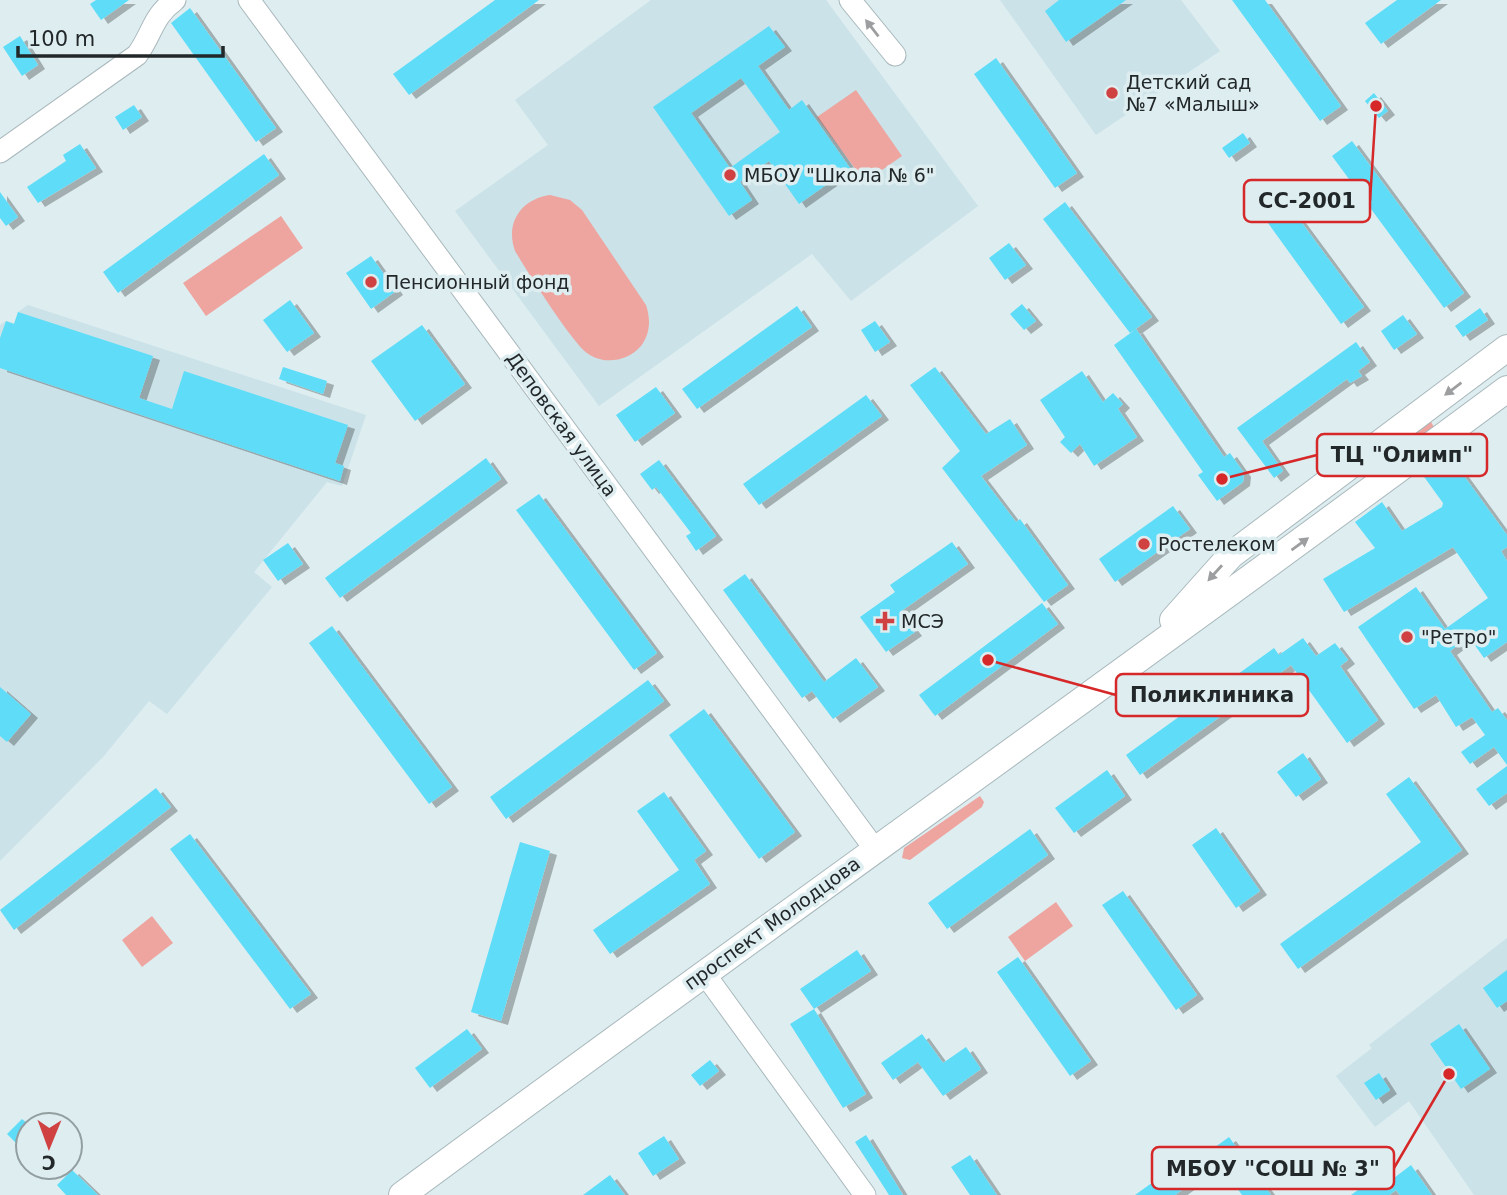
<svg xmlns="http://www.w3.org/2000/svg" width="1507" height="1195" font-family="'DejaVu Sans',sans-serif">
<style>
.built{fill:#cae2e8}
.green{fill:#eea59f}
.building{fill:#5fddf8;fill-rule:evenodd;filter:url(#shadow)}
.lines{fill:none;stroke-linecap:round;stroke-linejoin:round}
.minor-casing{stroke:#a9b8bc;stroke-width:23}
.major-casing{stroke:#a9b8bc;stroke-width:28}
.minor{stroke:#fff;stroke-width:21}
.major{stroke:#fff;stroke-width:26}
.oneway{fill:#9c9e9f}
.poi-dot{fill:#d04142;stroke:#ddedf0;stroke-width:2.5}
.labels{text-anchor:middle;stroke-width:7;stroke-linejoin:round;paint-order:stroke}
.poi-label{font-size:19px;fill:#222729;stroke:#ddedf0;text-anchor:start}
.street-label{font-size:19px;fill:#222729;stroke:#ddedf0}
.leader{fill:none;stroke:#d62828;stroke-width:2.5}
.callout-dot{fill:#d62828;stroke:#ddedf0;stroke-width:2.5}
.callout{fill:#ddedf0;stroke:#d62828;stroke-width:2.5}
.callout-label{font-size:21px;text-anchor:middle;font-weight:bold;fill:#222729}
</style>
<defs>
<filter id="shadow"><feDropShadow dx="7" dy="4" stdDeviation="0" flood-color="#0004"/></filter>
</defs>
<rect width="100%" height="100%" fill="#ddedf0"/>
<path class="built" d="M651 0H826L978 206 851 301 812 254 599 406 455 211 548 145 515 100Z
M1000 0H1181L1220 51 1096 135Z
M28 305 366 415 342 486 327 482 254 572 272 587 167 714 149 701 103 757 0 861V325L6 321 14 323 18 312Z
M1507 938V1195H1474L1409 1101 1375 1127 1336 1076 1372 1048 1369 1045Z"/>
<path class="green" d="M856 90 902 156 865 182 817 117Z
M550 195 570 200 582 210 646 305C651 320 650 334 641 346 627 362 603 365 587 353 571 341 527 271 515 251 505 223 521 199 550 195Z
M281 216 303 248 206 316 183 283Z
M1430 420 1435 429 1368 480 1360 468Z
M980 796 984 802 982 807 910 860 902 858 904 848Z
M1056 902 1073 926 1025 961 1008 937Z
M152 916 173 943 142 967 122 940Z"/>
<path class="building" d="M96 0H129L101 20 90 4Z
M495 0H539L409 95 393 74Z
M1059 0H1126L1066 42 1045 11Z
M1232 0H1265L1341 106 1320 121Z
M1397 0H1441L1381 44 1365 23Z
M190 8 276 128 256 142 171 23Z
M769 26 785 47 758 66 789 110 802 100 850 168 799 204 769 161 740 182 752 200 729 216 653 107ZM741 78 780 132 730 168 691 113Z
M20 36 38 65 22 76 3 47Z
M996 58 1077 173 1055 188 974 74Z
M1374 93 1388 111 1379 118 1365 101Z
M134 105 142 117 123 130 115 117Z
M1243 133 1250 143 1229 158 1222 148Z
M1352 141 1464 293 1444 308 1332 156Z
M80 144 96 168 38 203 27 187 66 161 63 155Z
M264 154 279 175 118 293 103 272Z
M0 192 18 217 6 226 0 218Z
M1282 196 1364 307 1341 324 1260 212Z
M1065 202 1152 317 1130 333 1043 219Z
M1009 243 1026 265 1005 280 989 258Z
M371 256 396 291 371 309 346 273Z
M290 300 314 333 287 352 263 320Z
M1022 304 1036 321 1024 330 1010 314Z
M797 306 812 327 697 409 682 389Z
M1480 308 1488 320 1463 337 1455 326Z
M18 312 153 356 139 398 172 409 184 371 348 425 335 463 344 466 340 481 0 368V338L6 321 14 324Z
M1403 315 1417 334 1394 350 1381 331Z
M875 321 890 342 875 352 861 330Z
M422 325 465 384 415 421 371 361Z
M1136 329 1224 457 1230 453 1244 473 1243 482 1217 501 1198 475 1203 472 1114 345Z
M1356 342 1370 362 1358 371 1362 376 1350 383 1347 379 1262 441 1283 471 1274 478 1237 428Z
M283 367 327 381 323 394 279 379Z
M935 367 986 434 1010 419 1027 445 981 476 1016 522 1020 519 1068 585 1044 602 942 468 960 451 910 385Z
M1082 371 1103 402 1113 393 1123 404 1118 409 1137 437 1094 466 1080 444 1071 453 1060 442 1065 437 1040 400Z
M656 387 675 413 635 442 616 415Z
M866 395 882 416 759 505 743 484Z
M1448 454 1507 535V547L1501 551 1507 561V642L1484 658 1469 637 1450 651 1492 712 1498 708 1507 720V765L1494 747 1470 764 1461 752 1485 735 1472 717 1456 727 1436 695 1414 709 1358 627 1416 587 1445 629 1488 598 1453 547 1344 612 1323 579 1375 548 1355 522 1382 502 1402 531 1442 507 1443 503 1422 474Z
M486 458 501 479 340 598 325 578Z
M659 460 716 536 696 551 686 536 691 533 656 487 652 490 640 474Z
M539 494 657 653 634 670 516 510Z
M1173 506 1190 529 1115 582 1099 559Z
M952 542 968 564 900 612 915 632 886 652 860 617 895 592 890 585Z
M288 543 303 564 278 581 263 560Z
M745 574 824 682 856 658 878 687 833 719 812 691 802 698 723 590Z
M1042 603 1058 624 935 716 919 695Z
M332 626 452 787 429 804 309 643Z
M1303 638 1316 656 1335 643 1348 660 1340 666 1378 720 1347 743 1291 665 1140 775 1126 755 1274 648 1279 655Z
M648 680 664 701 506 819 490 797Z
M0 687 31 714 7 742 0 736Z
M704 709 795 832 759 859 669 735Z
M1303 753 1321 779 1296 797 1277 772Z
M1507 766V793L1489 806 1476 789Z
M1107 770 1125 796 1074 833 1055 808Z
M1409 777 1462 850 1298 969 1280 944 1421 842 1386 794Z
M156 788 171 807 14 930 0 910Z
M664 792 706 851 694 860 710 884 610 954 593 930 679 870 637 811Z
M1216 828 1260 891 1236 908 1192 845Z
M1030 829 1048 855 947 929 928 903Z
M190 834 311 994 290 1009 170 849Z
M520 842 550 851 501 1021 471 1012Z
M1123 891 1197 995 1176 1010 1102 905Z
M857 950 871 971 814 1009 800 989Z
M1018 957 1091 1061 1070 1076 997 972Z
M1507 970V1001L1497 1008 1483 988Z
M814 1009 866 1094 843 1108 790 1024Z
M1459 1024 1490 1069 1461 1089 1430 1044Z
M467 1029 482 1049 430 1088 415 1068Z
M922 1034 943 1063 966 1047 981 1069 943 1096 918 1062 893 1080 881 1063Z
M710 1060 719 1071 700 1086 691 1075Z
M1379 1073 1390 1090 1376 1100 1364 1083Z
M22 1119 28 1124V1155L7 1134Z
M866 1135 903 1195H889L855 1142Z
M664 1136 679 1159 653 1176 638 1153Z
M1229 1137 1271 1195H1242L1224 1170 1220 1172 1215 1166 1175 1195H1135L1202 1147 1207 1153Z
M970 1155 980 1170 997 1195H970L951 1167Z
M1411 1165 1432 1195H1400L1396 1190 1389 1195H1351L1383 1172 1390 1181Z
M72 1170 98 1195H66L57 1185Z
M610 1175 625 1195H583Z"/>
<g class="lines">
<g class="minor-casing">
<path id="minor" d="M249 0 874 848
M850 0 895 55
M0 152 137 55C153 33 152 17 175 0
M704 973 865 1195"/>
</g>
<g class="major-casing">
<path id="major" d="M1173 620 1231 555 1507 348
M402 1195C769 924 1141 661 1507 389"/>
</g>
<use href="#minor" class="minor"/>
<use href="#major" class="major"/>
</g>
<defs><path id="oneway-solid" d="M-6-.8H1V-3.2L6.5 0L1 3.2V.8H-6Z" transform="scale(1.75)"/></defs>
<g class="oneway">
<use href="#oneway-solid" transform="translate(872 28) rotate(-128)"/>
<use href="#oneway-solid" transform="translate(1453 389) rotate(143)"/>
<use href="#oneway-solid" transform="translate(1300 544) rotate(-36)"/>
<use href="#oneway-solid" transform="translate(1215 573) rotate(132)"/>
</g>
<g class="poi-dot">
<circle cx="1112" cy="93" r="7"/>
<circle cx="730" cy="175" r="7"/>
<circle cx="371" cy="282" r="7"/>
<circle cx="1144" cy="544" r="7"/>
<path d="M881.5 610.5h7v7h7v7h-7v7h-7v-7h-7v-7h7z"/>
<circle cx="1407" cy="637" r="7"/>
</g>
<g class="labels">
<g class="poi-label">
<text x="1126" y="89">Детский сад<tspan x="1126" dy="22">№7 «Малыш»</tspan></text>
<text x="744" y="182">МБОУ "Школа № 6"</text>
<text x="385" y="289">Пенсионный фонд</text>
<text x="1158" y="551">Ростелеком</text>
<text x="901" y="628">МСЭ</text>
<text x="1421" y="644">"Ретро"</text>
</g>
<g class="street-label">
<text transform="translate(562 424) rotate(54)" y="7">Деповская улица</text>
<text transform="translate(772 923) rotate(-36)" y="7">проспект Молодцова</text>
</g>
</g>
<path class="leader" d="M1376 106L1370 201M1222 479L1317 455M988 660L1116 695M1449 1074L1394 1168"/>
<g class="callout-dot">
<circle cx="1376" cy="106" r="7"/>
<circle cx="1222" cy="479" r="7"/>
<circle cx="988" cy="660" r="7"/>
<circle cx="1449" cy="1074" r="7"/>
</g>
<g class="callout">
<rect x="1244" y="180" width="126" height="42" rx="7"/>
<rect x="1317" y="434" width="170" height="42" rx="7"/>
<rect x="1116" y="674" width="192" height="42" rx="7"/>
<rect x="1152" y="1147" width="242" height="42" rx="7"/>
</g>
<g class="callout-label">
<text x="1307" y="208">СС-2001</text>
<text x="1402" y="462">ТЦ "Олимп"</text>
<text x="1212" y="702">Поликлиника</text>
<text x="1273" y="1176">МБОУ "СОШ № 3"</text>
</g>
<g transform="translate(49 1146) rotate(181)"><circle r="33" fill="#ddedf0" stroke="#929ea0" stroke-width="2"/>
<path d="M0-5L12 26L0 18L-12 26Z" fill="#d04142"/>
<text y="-10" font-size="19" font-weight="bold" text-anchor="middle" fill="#222729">С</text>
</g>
<path d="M18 46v10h205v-10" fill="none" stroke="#222729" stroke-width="3.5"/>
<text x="28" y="46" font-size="21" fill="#222729" stroke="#ddedf0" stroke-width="5" paint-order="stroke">100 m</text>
</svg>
